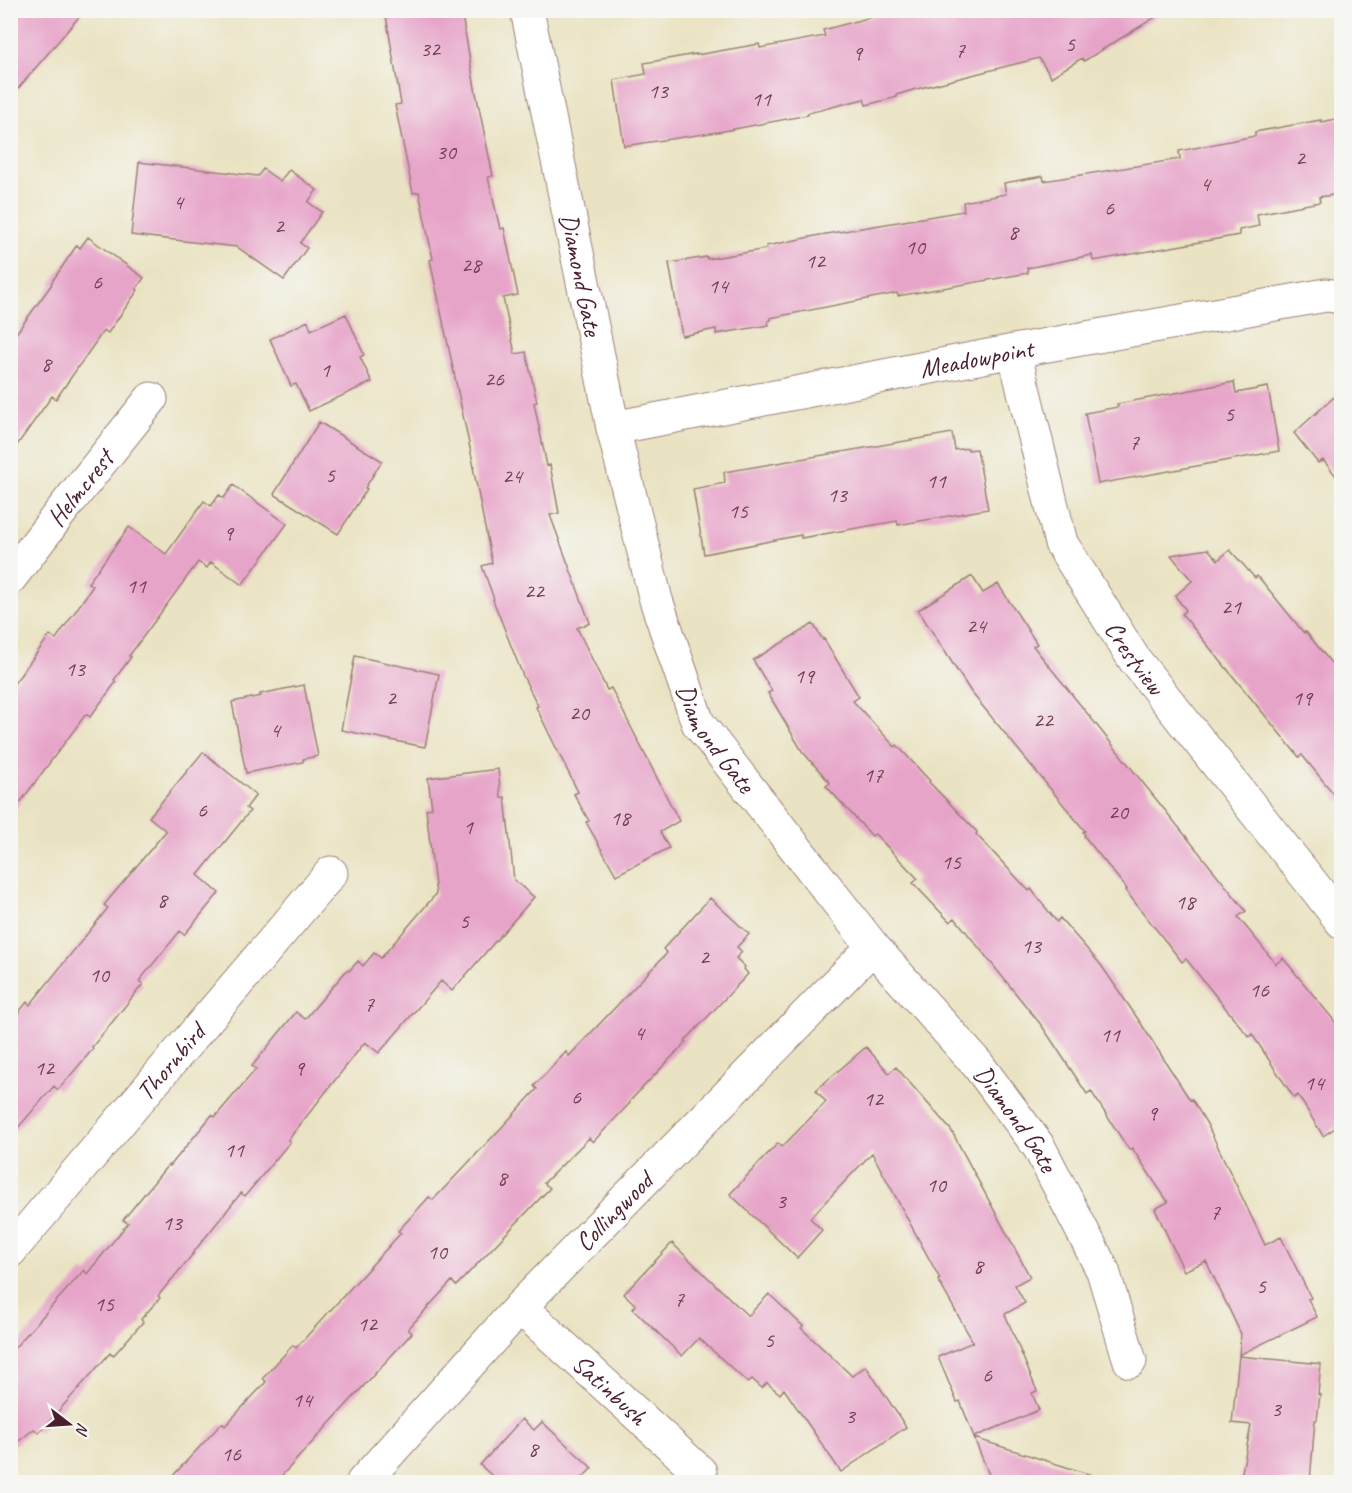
<svg xmlns="http://www.w3.org/2000/svg" width="1352" height="1493" font-family="Caveat,sans-serif">
<style>
.building{fill:#e7a4c9}
.lines{fill:none;stroke-linecap:round;stroke-linejoin:round}
.minor-casing{stroke:#9a8177;stroke-width:35}
.minor{stroke:#fff;stroke-width:33}
.labels{text-anchor:middle;stroke-width:6;stroke-linejoin:round;paint-order:stroke}
.number-label{font-size:22px;fill:#714052}
.street-label{font-size:26px;fill:#4a1f2b;stroke:#f6f6f2}
</style>
<rect width="100%" height="100%" fill="#f6f6f2"/>
<filter id="ink" filterUnits="userSpaceOnUse"><feTurbulence type="fractalNoise" baseFrequency=".0167" numOctaves="2"/><feDisplacementMap in="SourceGraphic" scale="12" xChannelSelector="R" yChannelSelector="G"/><feConvolveMatrix kernelMatrix="1 2 1 2 8 2 1 2 1" color-interpolation-filters="sRGB"/></filter>
<filter id="wash" filterUnits="userSpaceOnUse"><feTurbulence type="fractalNoise" baseFrequency=".008" numOctaves="4" result="noise"/><feDisplacementMap in="SourceGraphic" scale="24" xChannelSelector="R" yChannelSelector="G"/><feGaussianBlur stdDeviation="1.35" result="paint"/><feColorMatrix in="noise" values="0 0 0 0 0 0 0 0 0 0 0 0 0 0 0 0 0 1.4 0 .05"/><feComposite in="paint" operator="in"/></filter>
<g filter="url(#wash)">
<rect width="100%" height="100%" fill="#eae3c3"/>
<g id="blocks">
<path class="building" d="M10 10H85L10 98Z
M385 10H461L475 88 493 176 488 177 500 229 504 228 518 295 503 298 515 354 526 352 537 402 534 403 547 466 550 465 559 513 550 515 590 623 577 628 607 690 611 688 679 821 660 832 669 848 616 875 586 822 589 821 574 794 578 792 536 707 538 706 523 676 493 600 494 599 482 566 492 563 473 467H474L430 260 433 259 419 192 413 193 395 105 401 104Z
M898 10H1167L1084 61 1082 58 1051 77 1039 58 913 90 896 95 897 97 866 105 864 99 808 113V115L724 131 624 146 614 80 646 74 644 63 696 54V55L759 44 760 48 825 36 823 30Z
M1341 118V194L1319 197 1320 202 1257 214 1259 226 1239 230V235L1093 261 1092 255 1027 268 1028 273 898 296 897 293 770 318 771 320 768 321 769 325 716 334V329L682 336 669 263 707 257V259L767 249 766 246 820 235 964 211 963 202 1006 194 1004 183 1043 176 1044 181 1180 159 1179 151 1255 136V132L1321 120V122Z
M139 162 258 176 263 169 280 181 289 170 317 190 308 202 322 212 300 243 307 248 284 280 237 247 131 235Z
M88 237 144 278 136 289 138 290 108 333 104 330 56 399 52 396 10 455V342L52 284 51 283 77 245 80 248Z
M346 314 364 355 360 357 372 382 309 411 296 384 291 386 270 339 308 321 311 330Z
M1234 382 1236 393 1268 387 1279 451 1098 484 1085 413 1118 407 1117 404Z
M1341 391V482L1323 460 1318 463 1294 433Z
M319 422 382 461 365 488 367 489 338 534 274 494Z
M952 433 955 450 968 448V450L977 449 988 509 898 525 897 521 801 538V535L704 554 693 489 725 483 724 472Z
M233 485 287 524 242 585 211 562 207 568 198 562 129 656 131 657 114 680 116 682 90 717 86 714 10 816V689L50 635 56 639 93 586 88 583 129 527 166 554 204 501 211 506 219 495 224 498Z
M1208 549 1218 560 1230 550 1255 578 1257 576 1261 580 1304 633 1306 632 1341 675V803L1302 755 1299 757 1182 614 1186 610 1175 596 1192 581 1171 555Z
M972 576 983 593 998 584 1037 644 1033 646 1246 911 1238 917 1276 964 1283 958 1341 1029V1124L1323 1136 1298 1095 1294 1098 1252 1034 1249 1037 1186 959 1182 962 1125 890 1127 889 1084 836 1085 835 1083 832 1085 831 971 692 918 610Z
M813 624 823 640 824 639 859 697 853 701 895 747 897 745 930 781 929 782 977 832 976 834 1029 891 1031 889 1057 922 1060 918 1101 965 1140 1022 1190 1100 1192 1099 1207 1124 1265 1245 1281 1237 1311 1298 1308 1299 1317 1317 1239 1355 1241 1334 1206 1261 1184 1271 1155 1209 1168 1202 1132 1148 1129 1150 1091 1091 1087 1094 1042 1026 955 918 950 922 913 883 918 879 875 834 872 836 826 786 830 783 802 751 768 693 772 691 753 660Z
M355 656 439 674 425 747 341 730Z
M304 685 318 756 303 759V762L246 773 232 702 261 696 260 694Z
M203 752 256 795 246 808 250 811 198 875 219 893 184 935 180 931 139 981 143 984 92 1047 93 1049 58 1090 54 1086 10 1137V1023L27 1002 30 1005 108 908 104 905 166 831 149 817Z
M498 769 501 798 505 797 514 880 534 897 452 991 441 981 379 1053 365 1042 288 1140 290 1142 245 1196 241 1193 192 1254H193L158 1296 160 1298 141 1319 143 1322 113 1356 110 1353 39 1433 34 1429 10 1448V1353L84 1270 87 1274 128 1223 123 1220 168 1165 170 1166 212 1115 215 1117 256 1069 252 1066 296 1012 305 1019 347 970 349 971 358 961 363 966 374 953 381 958 436 894 426 809 432 808 428 778Z
M710 898 749 934 737 947 742 952 736 958 745 967 744 969 748 974 685 1041 686 1042 629 1102 630 1103 593 1142 589 1138 544 1183 550 1188 456 1286 452 1281 408 1329 412 1333 276 1482H167L222 1423 225 1426 266 1382 263 1378 293 1345 296 1348 401 1233 398 1231 429 1197 433 1200 502 1127 537 1089 534 1086 566 1052 569 1056 667 953 663 949Z
M866 1047 889 1073 896 1067 951 1130 1030 1277 1015 1285 1025 1303 1005 1314 1037 1391 1032 1393 1039 1410 974 1437 960 1401 957 1402 938 1357 973 1342 938 1280 940 1279 872 1153 810 1218 822 1230 797 1258 730 1194 778 1143 782 1147 826 1102 816 1090Z
M672 1243 748 1316 769 1294 803 1326 801 1328 852 1376 866 1366 906 1427 841 1472 784 1389 780 1394 767 1383 762 1388 752 1379 748 1383 699 1338 682 1356 633 1309 636 1305 624 1294Z
M1239 1356 1321 1364 1318 1394 1320 1395 1317 1420H1315L1310 1482H1240L1251 1425 1232 1423Z
M522 1419 534 1430 542 1422 592 1468 578 1482H499L480 1465Z
M974 1438 1095 1476 1094 1482H992Z"/>
</g>
</g>
<g filter="url(#ink)">
<use href="#blocks" fill-opacity="0" stroke="#9a8177" stroke-width="1.5"/>
<g class="lines">
<g class="minor-casing">
<g id="minor">
<path id="s1" d="M527 10 613 428 656 600 698 723 873 947 978 1065 1039 1147 1103 1271 1130 1361"/>
<path id="s2" d="M1014 351 1061 543 1134 659 1318 891 1342 922"/>
<path id="s3" d="M613 428 1014 351 1326 295 1342 297"/>
<path id="s4" d="M10 578 60 513 151 399"/>
<path id="s5" d="M10 1251 331 873"/>
<path id="s6" d="M520 1307 700 1472"/>
<path id="s7" d="M363 1482 520 1307 873 947"/>
</g>
</g>
<use href="#minor" class="minor"/>
</g>
</g>
<g class="labels">
<g class="number-label">
<text x="1070" y="51">5</text>
<text x="430" y="56">32</text>
<text x="960" y="57">7</text>
<text x="857" y="60">9</text>
<text x="658" y="98">13</text>
<text x="761" y="106">11</text>
<text x="446" y="159">30</text>
<text x="1300" y="165">2</text>
<text x="1205" y="191">4</text>
<text x="178" y="209">4</text>
<text x="1109" y="215">6</text>
<text x="279" y="233">2</text>
<text x="1013" y="239">8</text>
<text x="915" y="254">10</text>
<text x="815" y="268">12</text>
<text x="471" y="272">28</text>
<text x="97" y="289">6</text>
<text x="718" y="293">14</text>
<text x="46" y="371">8</text>
<text x="325" y="377">1</text>
<text x="494" y="386">26</text>
<text x="1229" y="421">5</text>
<text x="1134" y="449">7</text>
<text x="330" y="482">5</text>
<text x="512" y="483">24</text>
<text x="936" y="488">11</text>
<text x="837" y="502">13</text>
<text x="738" y="518">15</text>
<text x="228" y="540">9</text>
<text x="136" y="593">11</text>
<text x="534" y="598">22</text>
<text x="1231" y="614">21</text>
<text x="976" y="633">24</text>
<text x="75" y="676">13</text>
<text x="804" y="683">19</text>
<text x="391" y="705">2</text>
<text x="1302" y="705">19</text>
<text x="579" y="720">20</text>
<text x="1043" y="727">22</text>
<text x="275" y="737">4</text>
<text x="873" y="782">17</text>
<text x="202" y="817">6</text>
<text x="1118" y="819">20</text>
<text x="620" y="825">18</text>
<text x="468" y="834">1</text>
<text x="951" y="869">15</text>
<text x="162" y="907">8</text>
<text x="1185" y="909">18</text>
<text x="464" y="928">5</text>
<text x="1031" y="953">13</text>
<text x="704" y="964">2</text>
<text x="99" y="982">10</text>
<text x="1259" y="997">16</text>
<text x="369" y="1011">7</text>
<text x="639" y="1040">4</text>
<text x="1110" y="1042">11</text>
<text x="44" y="1075">12</text>
<text x="299" y="1075">9</text>
<text x="1314" y="1090">14</text>
<text x="576" y="1104">6</text>
<text x="873" y="1106">12</text>
<text x="1152" y="1120">9</text>
<text x="234" y="1157">11</text>
<text x="502" y="1185">8</text>
<text x="936" y="1192">10</text>
<text x="781" y="1208">3</text>
<text x="1215" y="1219">7</text>
<text x="172" y="1230">13</text>
<text x="437" y="1259">10</text>
<text x="978" y="1273">8</text>
<text x="1261" y="1293">5</text>
<text x="679" y="1306">7</text>
<text x="104" y="1311">15</text>
<text x="367" y="1331">12</text>
<text x="769" y="1347">5</text>
<text x="987" y="1382">6</text>
<text x="302" y="1407">14</text>
<text x="1276" y="1416">3</text>
<text x="850" y="1423">3</text>
<text x="533" y="1456">8</text>
<text x="231" y="1461">16</text>
</g>
<g class="street-label">
<text dy="9" stroke="none"><textPath href="#s1" startOffset="270">Diamond Gate</textPath></text>
<text dy="9" stroke="none"><textPath href="#s3" startOffset="370">Meadowpoint</textPath></text>
<text dy="9" stroke="none"><textPath href="#s4" startOffset="114">Helmcrest</textPath></text>
<text dy="9" stroke="none"><textPath href="#s2" startOffset="334">Crestview</textPath></text>
<text dy="9" stroke="none"><textPath href="#s1" startOffset="756">Diamond Gate</textPath></text>
<text dy="9" stroke="none"><textPath href="#s5" startOffset="248">Thornbird</textPath></text>
<text dy="9" stroke="none"><textPath href="#s1" startOffset="1242">Diamond Gate</textPath></text>
<text dy="9" stroke="none"><textPath href="#s7" startOffset="369">Collingwood</textPath></text>
<text dy="9" stroke="none"><textPath href="#s6" startOffset="122">Satinbush</textPath></text>
</g>
</g>
<rect width="1352" height="1493" fill="none" stroke="#f6f6f2" stroke-width="36"/>
<g transform="translate(69 1424) rotate(107)" stroke="#f6f6f2" stroke-width="4.5" paint-order="stroke">
<path d="M0-4.5L10 22L0 15L-10 22Z" fill="#4a1f2b"/>
<text y="-9" font-size="16" font-weight="bold" text-anchor="middle" fill="#4a1f2b">N</text>
</g>
</svg>
